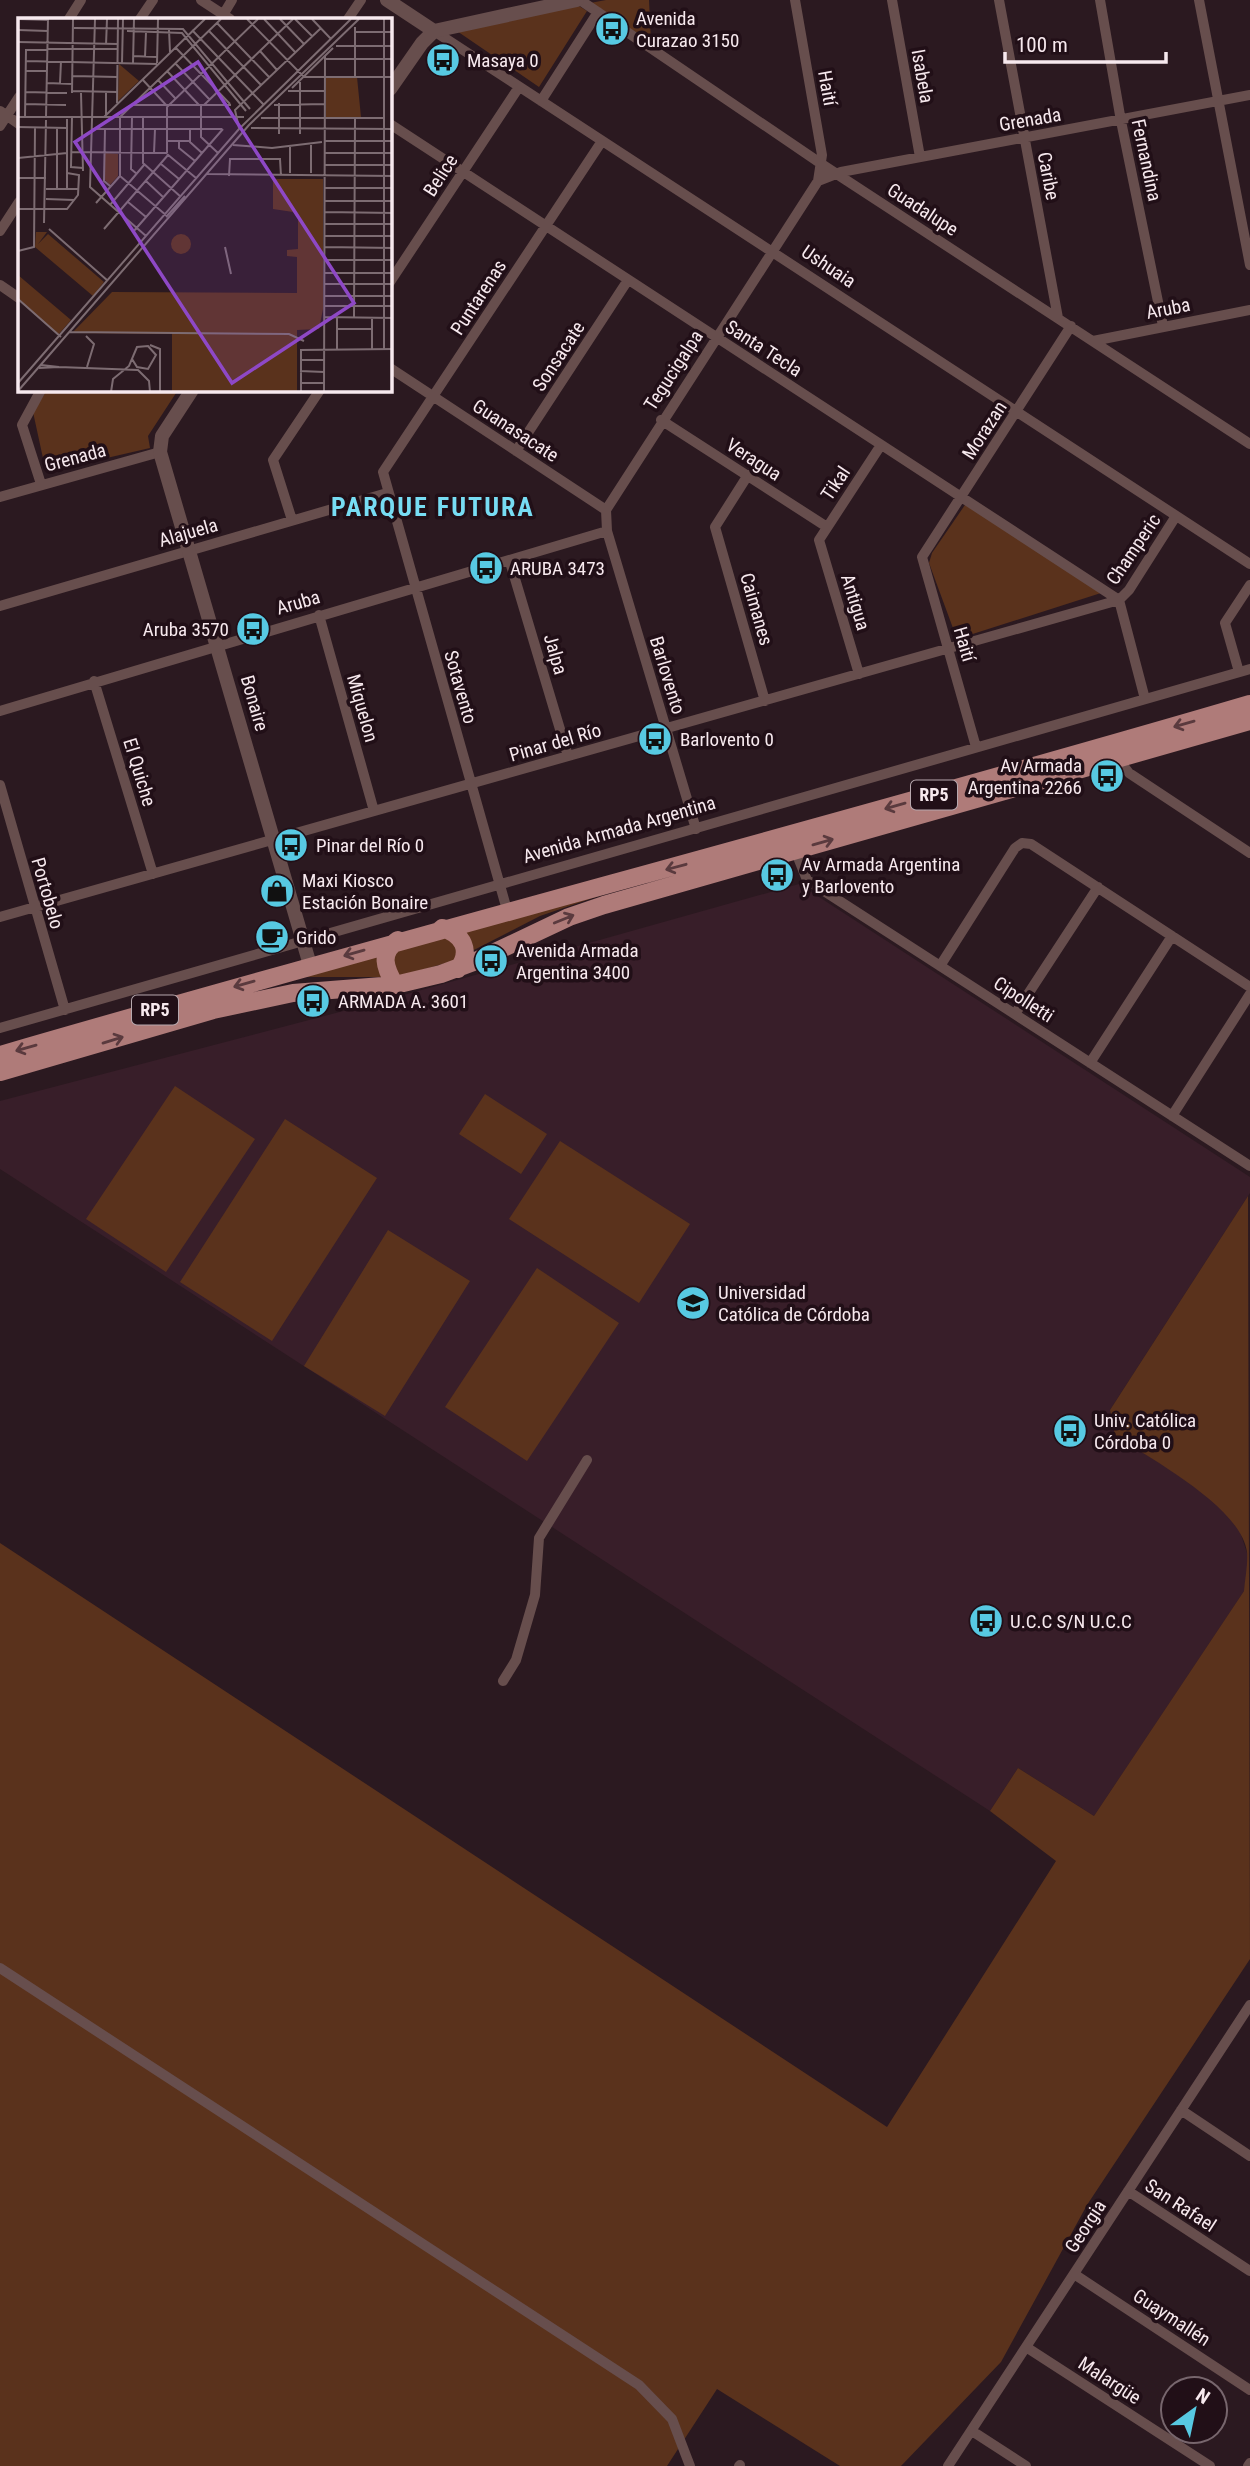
<svg xmlns="http://www.w3.org/2000/svg" width="1250" height="2466" font-family="'Roboto Condensed',sans-serif">
<style>
.built{fill:#381e29}
.green{fill:#5a321c}
.lines{fill:none;stroke-linecap:round;stroke-linejoin:round}
.minor{stroke:#674e4d;stroke-width:10}
.tertiary{stroke:#674e4d;stroke-width:14}
.primary{stroke:#af7b79;stroke-width:18}
.oneway{stroke:#5a3a3e}
.labels{text-anchor:middle;stroke-width:7;stroke-linejoin:round;paint-order:stroke}
.shield{fill:#210f17;stroke:#b7a8ae;stroke-width:2}
.shield-label{font-size:18px;font-weight:bold;fill:#f7e9ee}
.poi-label{font-size:19px;fill:#f7e9ee;stroke:#210f17;text-anchor:start}
.street-label{font-size:19px;fill:#f7e9ee;stroke:#210f17}
.district-label{font-size:26px;font-weight:bold;letter-spacing:2px;fill:#77dcf3;stroke:#210f17}
.inset-road{fill:none;stroke:#7d6c72;stroke-width:2}
.view{fill:#8e48c6;fill-opacity:0.15;stroke:#8e48c6;stroke-width:3.5}
.inset-edge{fill:none;stroke:#f7e9ee;stroke-width:3.5}
</style>
<rect width="100%" height="100%" fill="#2b1920"/>
<path class="built" d="M799 884 1250 1177V1193L1110 1410 1223 1509 1239 1529 1249 1559 1244 1591 1094 1816 1018 1768 990 1811 0 1169V1101L393 998Z"/>
<path class="green" d="M606 0H649L651 42 590 3Z
M579 6 587 11 539 87 451 27Z
M47 390H178L148 436 150 448 46 472 33 412Z
M967 502 1101 593 957 639 929 563 932 553Z
M622 888 540 916 470 952 462 933Z
M446 936 460 950 456 960 401 976 392 972 394 952Z
M380 952 385 977H299Z
M175 1086 255 1139 166 1272 86 1219Z
M485 1094 547 1134 521 1174 459 1134Z
M285 1119 377 1178 272 1341 180 1282Z
M560 1141 690 1224 639 1303 509 1219Z
M1248 1196 1250 1959 1087 2205 1001 2362 901 2466H840L717 2389 667 2466H0V1543L887 2127 1056 1861 990 1811 1018 1768 1094 1816 1244 1591C1245 1579 1248 1564 1247 1552 1241 1507 1152 1460 1115 1435L1110 1410Z
M388 1230 470 1281 385 1416 304 1366Z
M537 1268 619 1323 527 1461 445 1407Z"/>
<g class="lines">
<path class="minor" d="M201 0 230 19
M580 0 823 165 1250 444
M892 0 920 157
M999 0 1058 318
M1100 0 1121 121 1163 326
M1199 0 1250 265
M223 15 232 0
M69 19 81 0
M140 19 153 0
M348 19 361 0
M434 31 1250 564
M541 101 598 12
M0 111 19 124
M390 124 1119 600
M0 126 19 97
M818 181 841 172 1250 95
M0 231 19 202
M390 282 519 87
M0 285 19 298
M1093 341 1250 310
M390 368 606 510
M41 390 22 425 41 484
M661 420 827 527
M516 451 628 280
M748 475 715 527 765 701
M0 497 160 452
M292 520 273 460 320 390
M510 562 568 756
M1119 600 1145 699
M0 606 387 493
M319 615 374 811
M1239 672 1225 623 1250 585
M859 674 819 540 881 445
M94 681 153 874
M0 711 607 531
M976 747 922 557 1071 326
M1119 760 1129 773 1250 853
M0 785 65 1010
M696 829 607 531 606 510 818 181 822 155 795 0
M795 850 807 880 1250 1166
M507 910 383 472 602 141
M0 917 1119 600 1129 590 1176 516
M940 966 1015 848 1022 843 1031 844 1250 987
M1015 1014 1098 887
M0 1028 1250 669
M1090 1063 1172 936
M1172 1116 1250 994
M503 1681 516 1660 535 1595 539 1538 587 1460
M0 1968 639 2385 672 2419 690 2466
M1181 2110 1250 2156
M1128 2191 1250 2271
M1074 2274 1250 2390
M1026 2347 1210 2466
M972 2431 1026 2466
M739 2466 740 2465
M948 2466 1250 2005
M1248 2466 1250 2463"/>
<path class="tertiary" d="M387 0 434 31
M390 89 422 43 434 31 577 0
M192 390 162 436 160 452 310 965"/>
<path class="primary" d="M442 928C463 934 472 951 458 969
M395 985C385 968 379 953 398 940
M0 1055C415 934 835 826 1250 704
M0 1072 213 1010 293 993 395 985 441 974 476 961 569 917 604 905 1250 721"/>
</g>
<defs><path id="oneway-shaft" d="M-6 0H5M1.5-3L5.5 0L1.5 3" fill="none" stroke-width="1.6" stroke-linecap="round" stroke-linejoin="round" transform="scale(1.75)"/></defs>
<g class="oneway">
<use href="#oneway-shaft" transform="translate(1184 724) rotate(164)"/>
<use href="#oneway-shaft" transform="translate(895 806) rotate(164)"/>
<use href="#oneway-shaft" transform="translate(823 842) rotate(-16)"/>
<use href="#oneway-shaft" transform="translate(676 867) rotate(165)"/>
<use href="#oneway-shaft" transform="translate(564 919) rotate(-22)"/>
<use href="#oneway-shaft" transform="translate(354 953) rotate(164)"/>
<use href="#oneway-shaft" transform="translate(244 984) rotate(164)"/>
<use href="#oneway-shaft" transform="translate(113 1040) rotate(-17)"/>
<use href="#oneway-shaft" transform="translate(26 1048) rotate(164)"/>
</g>
<defs>
<g id="bus-disc" transform="scale(1.75)"><circle r="9.5" fill="#57c9e2" stroke="#210f17"/><path d="M-5-6H5V4H4V6H2V4H-2V6H-4V4H-5ZM-3.5-4V0h7V-4ZM-3.5 1.2v1.5H-2V1.2ZM2 1.2v1.5H3.5V1.2Z" fill="#111"/></g>
<g id="shop-disc" transform="scale(1.75)"><circle r="9.5" fill="#57c9e2" stroke="#210f17"/><path d="M-5-2.5h2.3a2.7 3.5 0 0 1 5.4 0H5L5.5 6h-11ZM-1.5-2.5h3a1.5 2.3 0 0 0-3 0Z" fill="#111"/></g>
<g id="cafe-disc" transform="scale(1.75)"><circle r="9.5" fill="#57c9e2" stroke="#210f17"/><path d="M-5.5-4.5H6V0H3Q3 3.5 0 3.5H-2.5Q-5.5 3.5-5.5 0ZM3-3.2v2h1.7v-2ZM-6 4.5H4V6H-6Z" fill="#111"/></g>
<g id="university-disc" transform="scale(1.75)"><circle r="9.5" fill="#57c9e2" stroke="#210f17"/><path d="M0-5L7-2L0 1L-7-2ZM-4 1L0 2.5L4 1V4Q0 6-4 4Z" fill="#111"/></g>
</defs>
<g fill-rule="evenodd">
<use href="#bus-disc" x="612" y="29"/>
<use href="#bus-disc" x="443" y="60"/>
<use href="#bus-disc" x="486" y="568"/>
<use href="#bus-disc" x="253" y="629"/>
<use href="#bus-disc" x="655" y="739"/>
<use href="#bus-disc" x="1107" y="776"/>
<use href="#bus-disc" x="291" y="845"/>
<use href="#bus-disc" x="777" y="875"/>
<use href="#shop-disc" x="277" y="891"/>
<use href="#cafe-disc" x="272" y="937"/>
<use href="#bus-disc" x="491" y="961"/>
<use href="#bus-disc" x="313" y="1001"/>
<use href="#university-disc" x="693" y="1303"/>
<use href="#bus-disc" x="1070" y="1431"/>
<use href="#bus-disc" x="986" y="1621"/>
</g>
<g class="labels">
<g class="shield">
<rect x="911" y="780.5" width="46" height="29" rx="5"/>
<rect x="132" y="995.5" width="46" height="29" rx="5"/>
</g>
<g class="shield-label">
<text x="934" y="801">RP5</text>
<text x="155" y="1016">RP5</text>
</g>
<g class="poi-label">
<text x="636" y="25">Avenida<tspan x="636" dy="22">Curazao 3150</tspan></text>
<text x="467" y="67">Masaya 0</text>
<text x="510" y="575">ARUBA 3473</text>
<text x="229" y="636" text-anchor="end">Aruba 3570</text>
<text x="680" y="746">Barlovento 0</text>
<text x="1082" y="772" text-anchor="end">Av Armada<tspan x="1082" dy="22">Argentina 2266</tspan></text>
<text x="316" y="852">Pinar del Río 0</text>
<text x="802" y="871">Av Armada Argentina<tspan x="802" dy="22">y Barlovento</tspan></text>
<text x="302" y="887">Maxi Kiosco<tspan x="302" dy="22">Estación Bonaire</tspan></text>
<text x="296" y="944">Grido</text>
<text x="516" y="957">Avenida Armada<tspan x="516" dy="22">Argentina 3400</tspan></text>
<text x="338" y="1008">ARMADA A. 3601</text>
<text x="718" y="1299">Universidad<tspan x="718" dy="22">Católica de Córdoba</tspan></text>
<text x="1094" y="1427">Univ. Católica<tspan x="1094" dy="22">Córdoba 0</tspan></text>
<text x="1010" y="1628">U.C.C S/N U.C.C</text>
</g>
<g class="street-label">
<text transform="translate(923 76) rotate(80)" y="7">Isabela</text>
<text transform="translate(828 88) rotate(80)" y="7">Haití</text>
<text transform="translate(1030 119) rotate(-10)" y="7">Grenada</text>
<text transform="translate(1147 160) rotate(78)" y="7">Fernandina</text>
<text transform="translate(440 175) rotate(-57)" y="7">Belice</text>
<text transform="translate(1049 176) rotate(79)" y="7">Caribe</text>
<text transform="translate(923 209) rotate(33)" y="7">Guadalupe</text>
<text transform="translate(829 266) rotate(34)" y="7">Ushuaia</text>
<text transform="translate(478 297) rotate(-57)" y="7">Puntarenas</text>
<text transform="translate(1168 308) rotate(-11)" y="7">Aruba</text>
<text transform="translate(764 348) rotate(33)" y="7">Santa Tecla</text>
<text transform="translate(558 356) rotate(-57)" y="7">Sonsacate</text>
<text transform="translate(673 370) rotate(-57)" y="7">Tegucigalpa</text>
<text transform="translate(516 430) rotate(33)" y="7">Guanasacate</text>
<text transform="translate(984 430) rotate(-57)" y="7">Morazan</text>
<text transform="translate(75 457) rotate(-15)" y="7">Grenada</text>
<text transform="translate(754 459) rotate(33)" y="7">Veragua</text>
<text transform="translate(835 483) rotate(-56)" y="7">Tikal</text>
<text transform="translate(188 532) rotate(-16)" y="7">Alajuela</text>
<text transform="translate(1133 549) rotate(-56)" y="7">Champeric</text>
<text transform="translate(298 602) rotate(-16)" y="7">Aruba</text>
<text transform="translate(856 602) rotate(73)" y="7">Antigua</text>
<text transform="translate(757 609) rotate(74)" y="7">Caimanes</text>
<text transform="translate(965 644) rotate(74)" y="7">Haití</text>
<text transform="translate(556 654) rotate(74)" y="7">Jalpa</text>
<text transform="translate(668 675) rotate(73)" y="7">Barlovento</text>
<text transform="translate(461 687) rotate(74)" y="7">Sotavento</text>
<text transform="translate(255 703) rotate(74)" y="7">Bonaire</text>
<text transform="translate(363 708) rotate(74)" y="7">Miquelon</text>
<text transform="translate(555 742) rotate(-16)" y="7">Pinar del Río</text>
<text transform="translate(140 772) rotate(73)" y="7">El Quiche</text>
<text transform="translate(619 829) rotate(-16)" y="7">Avenida Armada Argentina</text>
<text transform="translate(48 893) rotate(74)" y="7">Portobelo</text>
<text transform="translate(1024 999) rotate(33)" y="7">Cipolletti</text>
<text transform="translate(1181 2205) rotate(33)" y="7">San Rafael</text>
<text transform="translate(1085 2226) rotate(-57)" y="7">Georgia</text>
<text transform="translate(1172 2317) rotate(33)" y="7">Guaymallén</text>
<text transform="translate(1110 2380) rotate(33)" y="7">Malargüe</text>
</g>
<g class="district-label">
<text x="433" y="516">PARQUE FUTURA</text>
</g>
</g>
<g transform="translate(18 18)">
<rect width="374" height="374" fill="#2b1920"/>
<path d="M101 46 121 63 100 83ZM339 59 343 99H308V60ZM87 135 100 136V158L92 167 87 162ZM255 161H305V291L301 311 279 312V374H154V316L54 315 94 274 279 275V239L269 238V232L280 231V200L275 194 255 191ZM18 214H29L20 226 30 216 86 264 75 278 17 229ZM153 226a10 10 0 1 1 20 0a10 10 0 1 1-20 0ZM0 257 53 302 40 317 0 282Z" fill="#5a321c"/>
<path class="inset-road" d="M0 1 31 2M77 1 72 169 128 218M229 1 286 59H375M246 1 277 34M262 1 286 26M277 1 294 18M294 1 313 21M199 5 251 59M56 10 165 11 232 91M0 12 30 13M151 12 152 34M174 12 245 86M109 13 164 15 228 93M191 13 243 67M336 14H375M0 24 100 26M88 27 89 1M318 28H375M157 29 212 86M30 31H99M242 33 259 52M115 38 139 39M127 39 128 14M307 41H375M8 43 139 46M104 45 105 1M115 45 116 1M139 45 140 1M157 45 192 82M7 53H29M149 53 181 87M55 58 99 59M337 59V9M124 61 149 88M140 62 157 80M282 64V116M29 65 55 66M42 65 43 43M274 70 315 30M54 73 99 74M270 73H307M7 74 49 75M54 75 55 1M63 75 65 153M99 85 100 1M7 86 48 87M115 87H213M183 87V119L200 135M186 87 275 1M256 87 307 86M149 89 240 1M149 89V135M88 97V74M0 99H226M7 99 8 32H30M28 99 30 1M54 99 53 149 65 150M86 99 187 1M102 99 203 1M114 99 113 151 119 156M125 99V145L163 179M243 100H366M0 109 49 110M221 110 217 92 303 10M233 110 375 111M73 111H204M87 111 86 163 92 168M172 111V124L184 135M261 116V85M149 123H172M161 123V130L177 143M307 123H375M215 127 254 130 304 124M272 127V155M293 127V155M53 134 149 135M136 135 137 111M307 135H375M149 136 178 160M0 140 49 135M143 146 161 161M307 147H375M189 156 375 158M102 158 149 198M102 158V99M211 158 212 141H262L263 158M0 160H28M128 163 145 179M307 170H375M28 171H60M39 171V109M49 171V101M28 181 56 182M307 183H375M110 184 128 199M78 185 102 158M92 187 126 147M0 191H49L60 177 61 157 49 155M307 194 375 195M148 199 167 178M26 205 28 102M307 206H375M31 211 90 263M86 211 150 137M115 214 205 111M307 218H375M207 229 213 256M307 229 375 230M0 233 16 229 17 109M307 242H375M307 255H375M307 266H375M307 278H375M0 281 43 319M307 288H375M366 288V1M307 299 375 300M319 299V331M336 299 337 100M319 311H354M51 314 271 316 286 323M68 318 76 326 69 349M132 327 142 331V374M354 331V299M366 331V288M282 342H306M41 349 120 352 131 363 132 374M21 350 41 349 23 347M282 353 306 354M0 365 221 111 333 1M283 365H306M0 373 231 107 341 1M93 374 95 361 111 348 119 329 130 328 138 337 130 351 119 349 114 341M283 374V332L375 331M306 374 307 38"/>
<path class="view" d="M180 44 336 285 214 365 57 124Z"/>
<rect width="374" height="374" class="inset-edge"/>
</g>
<g transform="translate(1194 2410) rotate(33)"><circle r="33" fill="#210f17" stroke="#77666d" stroke-width="2"/>
<path d="M0-5L12 26L0 18L-12 26Z" fill="#57c9e2"/>
<text y="-10" font-size="19" font-weight="bold" text-anchor="middle" fill="#f7e9ee">N</text>
</g>
<path d="M1005 52v10h161v-10" fill="none" stroke="#f7e9ee" stroke-width="3.5"/>
<text x="1016" y="52" font-size="21" fill="#f7e9ee" stroke="#210f17" stroke-width="5" paint-order="stroke">100 m</text>
</svg>
